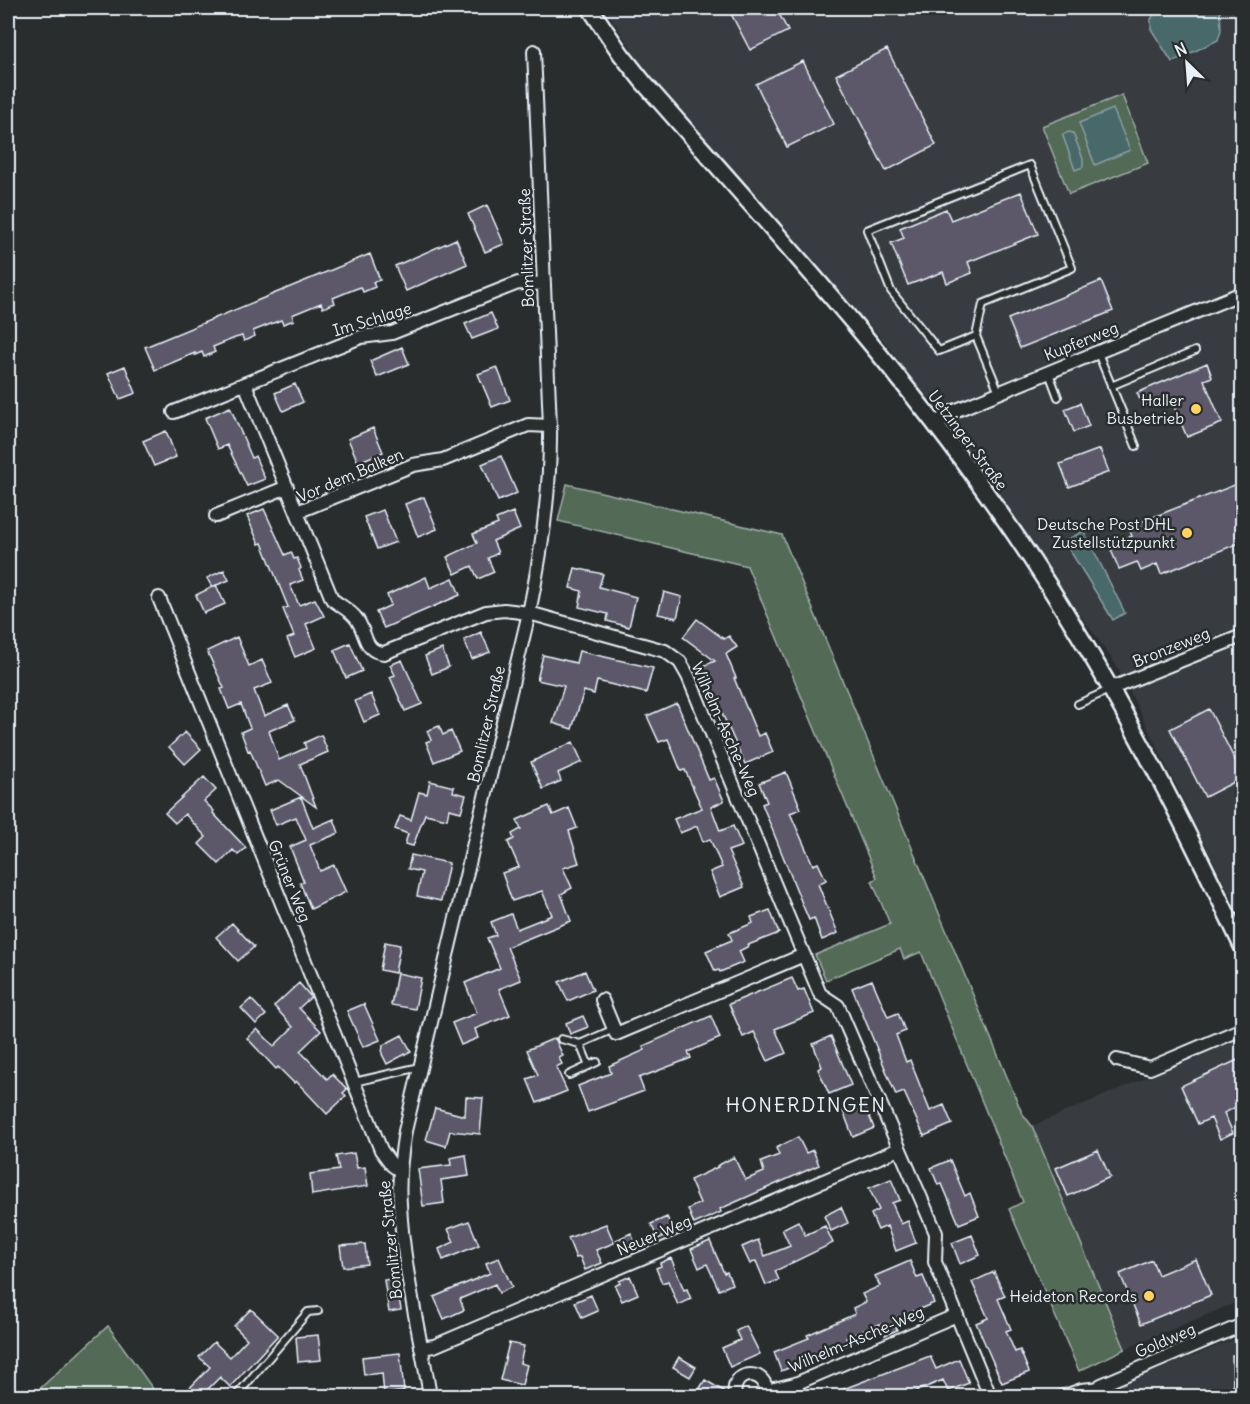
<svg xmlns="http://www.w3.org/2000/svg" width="1250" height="1404" font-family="Delius,sans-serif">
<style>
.built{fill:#393a40}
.green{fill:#536b57;stroke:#9eaea8;stroke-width:1.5}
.water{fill:#4a686b;stroke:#899fa3;stroke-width:1.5}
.building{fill:#5c596b;stroke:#e8f1f8;stroke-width:1.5}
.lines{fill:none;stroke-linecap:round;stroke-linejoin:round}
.service-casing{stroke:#e8f1f8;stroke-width:10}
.minor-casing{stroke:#e8f1f8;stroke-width:16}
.tertiary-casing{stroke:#e8f1f8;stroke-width:20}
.service{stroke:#2a2d2e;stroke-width:6}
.minor{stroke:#2a2d2e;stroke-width:12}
.tertiary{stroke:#2a2d2e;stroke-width:15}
.poi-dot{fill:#ffd166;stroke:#2a2d2e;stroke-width:2}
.labels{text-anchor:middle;stroke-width:5;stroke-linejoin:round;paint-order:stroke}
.street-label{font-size:16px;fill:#e8f1f8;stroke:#2a2d2e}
.poi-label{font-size:16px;fill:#e8f1f8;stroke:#2a2d2e;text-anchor:end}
.quarter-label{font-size:20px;letter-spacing:1.5px;fill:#e8f1f8;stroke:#2a2d2e}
</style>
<rect width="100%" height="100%" fill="#2a2d2e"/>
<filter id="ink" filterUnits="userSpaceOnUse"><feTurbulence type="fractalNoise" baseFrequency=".0167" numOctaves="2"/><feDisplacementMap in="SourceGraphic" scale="12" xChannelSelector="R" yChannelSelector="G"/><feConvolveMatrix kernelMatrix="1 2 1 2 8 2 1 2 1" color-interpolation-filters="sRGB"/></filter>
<g filter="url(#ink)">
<path class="built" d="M605 8H1239L1242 149V919L1117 666 888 346 649 77Z
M1242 1037V1300L1125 1349 1032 1126Z
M1242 1336V1396H1076L1094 1390 1118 1386Z"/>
<path class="green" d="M1122 95 1148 163 1069 194 1042 126Z
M567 484 782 535 1022 1113 1032 1126 1125 1349 1079 1371 1009 1209 1023 1202 921 952 904 959 900 949 826 980 815 955 890 924 872 881 877 878 747 566 558 521Z
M108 1326 158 1396H37L35 1393Z"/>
<path class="water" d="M1159 8H1220L1221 30 1218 40 1172 62 1151 29V19Z
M1113 109 1130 150 1095 165 1079 123Z
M1069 132 1073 133 1083 159V167L1075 170 1063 136V134Z
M1084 531 1125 613 1113 620 1064 541Z"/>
<path class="building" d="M728 8H776L788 31 750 50Z
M887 49 936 145 886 171 836 75Z
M803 61 834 124 787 147 756 84Z
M1021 192 1038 234 968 262 972 273 947 283 943 272 908 285 891 243 904 238 900 228 946 209 951 220Z
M487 205 504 244 485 252 468 214Z
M456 239 467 264 406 291 395 266Z
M370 254 380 280 373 282 375 287 363 292 361 287 355 289 333 298 335 303 323 308 321 303 292 315 294 320 283 324 281 320 253 331 255 336 244 341 242 336 235 338 213 347 215 352 204 357 202 352 195 355V353L155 370 145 347Z
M1101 281 1113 311 1020 348 1008 319Z
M491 313 498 329 472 339 465 324Z
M402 347 409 364 377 377 370 361Z
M1207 363 1212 377 1204 380 1222 423 1187 437 1169 395 1143 406 1137 393Z
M125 366 136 393 120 399 108 373Z
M497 367 510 400 492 407 478 374Z
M295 384 303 402 283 411 275 393Z
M1080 403 1089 426 1074 432 1065 409Z
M230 407 252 458 255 456 265 479 247 486 227 445 218 449 205 418Z
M373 428 383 452 358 462 348 439Z
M166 431 176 457 154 466 143 441Z
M1100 449 1109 472 1069 487 1060 464Z
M501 456 517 493 498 501 482 464Z
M1242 482V542L1161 574 1157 564 1141 571 1137 562 1119 569 1111 550 1129 543 1127 538 1132 536 1128 527Z
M424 497 437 529 418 537 405 504Z
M264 509 285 555 291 552 294 559 297 558 301 568 299 570 303 580 290 585 299 605 315 599 324 616 306 624 316 648 295 657 287 639 294 636 283 609 288 607 262 543 259 544 247 516Z
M383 510 396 542 377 549 364 517Z
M513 512 520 529 493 541 498 553 488 558 494 572 478 579 472 566 455 574 447 557 477 543 473 534 498 524 496 519Z
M575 568 603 574 599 587 636 597 629 627 607 621 608 614 579 607 582 591 570 588Z
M224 570 229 580 212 587 207 578Z
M426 577 430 588 453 578 460 595 384 628 376 612 391 605 387 595Z
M216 585 225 604 204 613 196 595Z
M664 592 682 597 677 618 658 614Z
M697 619 724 639 729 636 737 647 726 654 736 678H734L758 736 765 733 773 752 745 764 701 667 715 661 683 637Z
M481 632 490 652 472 659 464 640Z
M237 637 249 666 262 660 272 683 254 690 264 716 288 705 295 720 269 731 279 760 306 748 304 743 321 735 328 752 300 764 316 807 279 780 265 786 250 750 248 751 241 732 250 728 241 704 229 709 221 689 224 688 207 651Z
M350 643 362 671 346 678 334 650Z
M442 649 449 667 432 674 425 656Z
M579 651 653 668 646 693 597 681 594 694 584 691 572 729 553 723 564 686 537 680 543 655 576 663Z
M402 660 422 704 405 711 390 677 395 675 390 665Z
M371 694 380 715 364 722 355 701Z
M677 703 709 780 714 778 724 801 711 807 720 831 733 826 742 846 728 851 744 887 720 897 710 872 722 867 710 839 703 842 697 826 680 833 674 819 702 808 685 770 681 771 668 739 659 742 647 716Z
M1209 709 1242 774V778L1205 797 1170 729Z
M439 726 443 735 451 731 460 751 434 762 426 742 431 740 427 731Z
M185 732 201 749 185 764 169 747Z
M573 742 582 762 558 773 561 781 543 789 531 762Z
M786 772 801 809 790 813 813 865 818 863 826 880 818 884 838 933 822 940 814 918 809 920 803 906 762 804 767 802 759 783Z
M204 777 216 790 204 801 214 811 213 813 246 848 238 855 233 850 219 864 199 844 206 837 185 814 175 823 165 813Z
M430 781 454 787 453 792 466 795 461 812 449 809 447 819 425 814 413 846 405 844 408 834 395 829 400 816 411 820 419 792 427 794Z
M301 797 313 828 334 819 339 833 310 845 320 871 334 865 346 892 311 909 300 883 304 882 290 847 306 840 296 817 276 825 270 810Z
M549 806 553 815 569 808 577 828 569 831 579 863 563 868 572 888 561 894 571 921 507 947 521 980 499 989 510 1015 475 1029 478 1038 461 1045 452 1023 477 1013 465 983 500 968 487 938 496 935 491 922 511 914 517 929 552 915 542 891 512 901 502 873 519 867 508 842 514 839 512 834 521 829 517 820Z
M411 855 449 863 441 901 417 896 422 872 408 869Z
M770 910 779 933 748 945 749 946 739 951 744 962 720 972 719 970 715 971 706 951 732 940 729 933 753 923 751 917Z
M232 923 254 947 238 961 216 937Z
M385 942 400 945 395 973 380 970Z
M585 971 593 990 568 1001 559 982Z
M397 973 421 978 415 1009 391 1005Z
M792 978 798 991 804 989 814 1013 775 1029 786 1053 768 1061 754 1032 743 1037 729 1004Z
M872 980 888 1017 898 1013 905 1031 896 1035 906 1062 910 1060 930 1111 944 1105 952 1124 924 1136 904 1092 896 1095 852 988Z
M299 983 311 997 299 1008 321 1031 300 1051 327 1079 332 1074 347 1089 343 1093 346 1096 327 1114 296 1081 294 1083 278 1067 276 1069 247 1038 257 1029 274 1046 293 1027 274 1006Z
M251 999 266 1015 256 1024 241 1008Z
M364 1004 380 1040 363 1047 347 1011Z
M583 1016 588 1027 570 1034 566 1023Z
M711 1016 720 1038 688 1052 691 1058 639 1078 644 1091 588 1112 578 1086 611 1073 609 1066 645 1050 643 1046Z
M402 1035 411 1051 387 1064 382 1054 383 1045Z
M831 1036 851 1085 829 1094 818 1069 822 1067 813 1044Z
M555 1038 563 1056 559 1058 562 1064 556 1067 567 1091 537 1103 527 1079 538 1075 527 1050Z
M1242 1058V1104L1224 1113 1233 1133 1220 1139 1211 1118 1198 1124 1181 1086Z
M466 1097 483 1098 480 1134 450 1131 446 1146 426 1140 435 1108 465 1116Z
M864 1103 874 1128 853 1137 843 1111Z
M798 1137 806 1153 813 1150 819 1165 720 1209 721 1212 694 1224 688 1209 700 1203 690 1180 718 1167 717 1166 734 1157 745 1180 764 1172 761 1162 779 1155 776 1148Z
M1098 1150 1110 1177 1068 1196 1056 1168Z
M354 1153 357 1168 365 1167 368 1186 312 1195 310 1174 339 1170 336 1156Z
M466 1155 469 1176 441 1180 444 1203 423 1206 418 1169 451 1165 450 1158Z
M950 1160 965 1196 970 1193 979 1216 959 1224 942 1184 938 1185 931 1168Z
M891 1179 900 1200 892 1203 901 1224 908 1221 916 1243 896 1251 887 1226 878 1230 871 1214 879 1210 869 1188Z
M841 1207 848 1223 831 1231 824 1216Z
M667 1217 674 1232 658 1239 651 1224Z
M469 1221 479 1245 443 1260 439 1249 454 1242 448 1229Z
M798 1221 805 1235 825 1226 833 1243 775 1271 779 1280 766 1285 756 1261 750 1264 742 1247 758 1240 765 1256 790 1246 782 1229Z
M606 1224 614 1243 596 1250 602 1263 585 1270 580 1257 576 1258 568 1238Z
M631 1233 637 1247 622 1254 616 1240Z
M972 1235 980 1255 960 1264 952 1243Z
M710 1241 724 1273 727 1272 732 1284 719 1290 707 1264 699 1268 691 1249Z
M365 1244 367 1264 343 1267 340 1246Z
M499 1258 512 1287 499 1293 495 1284 460 1299 464 1310 444 1319 434 1297 490 1273 486 1263Z
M671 1258 684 1290 687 1289 691 1299 678 1305 668 1281 662 1283 656 1268 661 1266 660 1263Z
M1196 1259 1211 1295 1141 1324 1120 1274 1152 1260 1158 1275Z
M910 1261 917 1278 923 1276 934 1303 893 1320 897 1330 885 1335 880 1324 846 1338 849 1344 781 1371 774 1352 809 1338 807 1335 855 1314 853 1308 866 1302 862 1294 880 1286 875 1276Z
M994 1272 1005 1296 998 1299 1011 1329 1006 1331 1015 1352 1020 1350 1029 1372 1002 1383 976 1323 988 1318 972 1282Z
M630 1276 638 1294 622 1301 615 1286 620 1283 619 1281Z
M396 1278 401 1310 389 1312 384 1280Z
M591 1295 598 1311 582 1318 575 1302Z
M251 1309 278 1335 230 1387 220 1377 201 1396H182L210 1367 199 1357 214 1342 230 1357 247 1339 234 1326Z
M746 1326 760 1354 730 1367 722 1348 740 1340 736 1331Z
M318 1335 321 1360 298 1362 296 1337Z
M509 1343 524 1346 520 1363 527 1365 522 1385 500 1380Z
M400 1353 404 1391 384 1394 382 1373 364 1375 362 1357Z
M1232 1355H1242V1388H1233Z
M930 1356 936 1369 959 1359 969 1383 948 1391 943 1380 905 1396H825Z
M679 1357 696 1367 690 1377 673 1367Z
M705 1380 727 1393V1396H695Z"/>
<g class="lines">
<g class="service-casing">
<path id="service" d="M976 336 983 304 1072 268 1030 165 867 230 891 291 939 351 976 336 999 392
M1098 353 1136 446
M1049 373 1058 397
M1111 386 1195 351
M1078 704 1109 690
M561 1039 580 1044
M589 1066 580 1044 614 1029
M569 1075 597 1062
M354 1082 420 1067
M236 1396 308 1312 318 1311
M1056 1396 1081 1387 1101 1385"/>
</g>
<g class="minor-casing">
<path id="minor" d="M245 384 332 599C339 605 349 610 355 617 367 630 362 652 384 653L486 612 504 610 529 613 665 651 680 662 688 676 820 994 838 1006 936 1233 935 1262 990 1396
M174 412 361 337 392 333 518 283 544 284
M935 424 952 412 1242 293
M297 512 413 465 443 460 528 425 550 426
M216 516 287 487
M159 598 381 1150 392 1165 399 1170
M1112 688 1242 636
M602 1000 616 1034 804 955
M1117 1060 1150 1068 1242 1029
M421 1348 434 1346 899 1149
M766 1391 795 1384 957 1315
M430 1396C420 1333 403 1269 400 1204 398 1179 401 1155 405 1131L529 613C542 551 551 490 550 426L534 51
M735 1396C730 1367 772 1369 765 1396
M1106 1396 1101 1385 1242 1325"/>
</g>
<g class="tertiary-casing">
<path id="tertiary" d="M590 8 621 54 644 83C765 221 891 357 996 507 1094 646 1170 793 1242 946"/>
</g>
<use href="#service" class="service"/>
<use href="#minor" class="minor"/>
<use href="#tertiary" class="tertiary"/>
</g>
</g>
<g class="poi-dot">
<circle cx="1196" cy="409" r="6"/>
<circle cx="1187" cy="533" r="6"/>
<circle cx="1149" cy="1296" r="6"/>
</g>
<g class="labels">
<g class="street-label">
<text transform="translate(526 248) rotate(-92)" y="6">Bomlitzer Straße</text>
<text transform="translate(372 319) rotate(-17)" y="6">Im Schlage</text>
<text transform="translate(1081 341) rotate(-22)" y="6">Kupferweg</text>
<text transform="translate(968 440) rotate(53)" y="6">Uetzinger Straße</text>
<text transform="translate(350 475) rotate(-23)" y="6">Vor dem Balken</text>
<text transform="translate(1171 647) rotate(-22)" y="6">Bronzeweg</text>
<text transform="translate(486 724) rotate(-77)" y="6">Bomlitzer Straße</text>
<text transform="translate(726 729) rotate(66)" y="6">Wilhelm-Asche-Weg</text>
<text transform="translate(290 881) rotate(68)" y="6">Grüner Weg</text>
<text transform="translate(654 1235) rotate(-23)" y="6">Neuer Weg</text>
<text transform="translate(390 1240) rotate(-96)" y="6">Bomlitzer Straße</text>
<text transform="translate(856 1339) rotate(-23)" y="6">Wilhelm-Asche-Weg</text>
<text transform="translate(1165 1340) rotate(-23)" y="6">Goldweg</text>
</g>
<g class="poi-label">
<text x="1184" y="406">Haller<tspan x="1184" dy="18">Busbetrieb</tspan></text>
<text x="1175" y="530">Deutsche Post DHL<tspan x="1175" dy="18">Zustellstützpunkt</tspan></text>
<text x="1137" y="1302">Heideton Records</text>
</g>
<g class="quarter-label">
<text x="806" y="1112">HONERDINGEN</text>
</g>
</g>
<rect width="1250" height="1404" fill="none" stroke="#2a2d2e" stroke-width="30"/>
<rect x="15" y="15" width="1220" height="1374" fill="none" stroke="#e8f1f8" stroke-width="2" filter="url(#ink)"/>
<g transform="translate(1187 63) rotate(335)" stroke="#2a2d2e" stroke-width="4.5" paint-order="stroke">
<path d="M0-4.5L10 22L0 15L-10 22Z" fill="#e8f1f8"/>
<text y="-9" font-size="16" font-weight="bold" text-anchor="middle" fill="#e8f1f8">N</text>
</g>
</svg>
